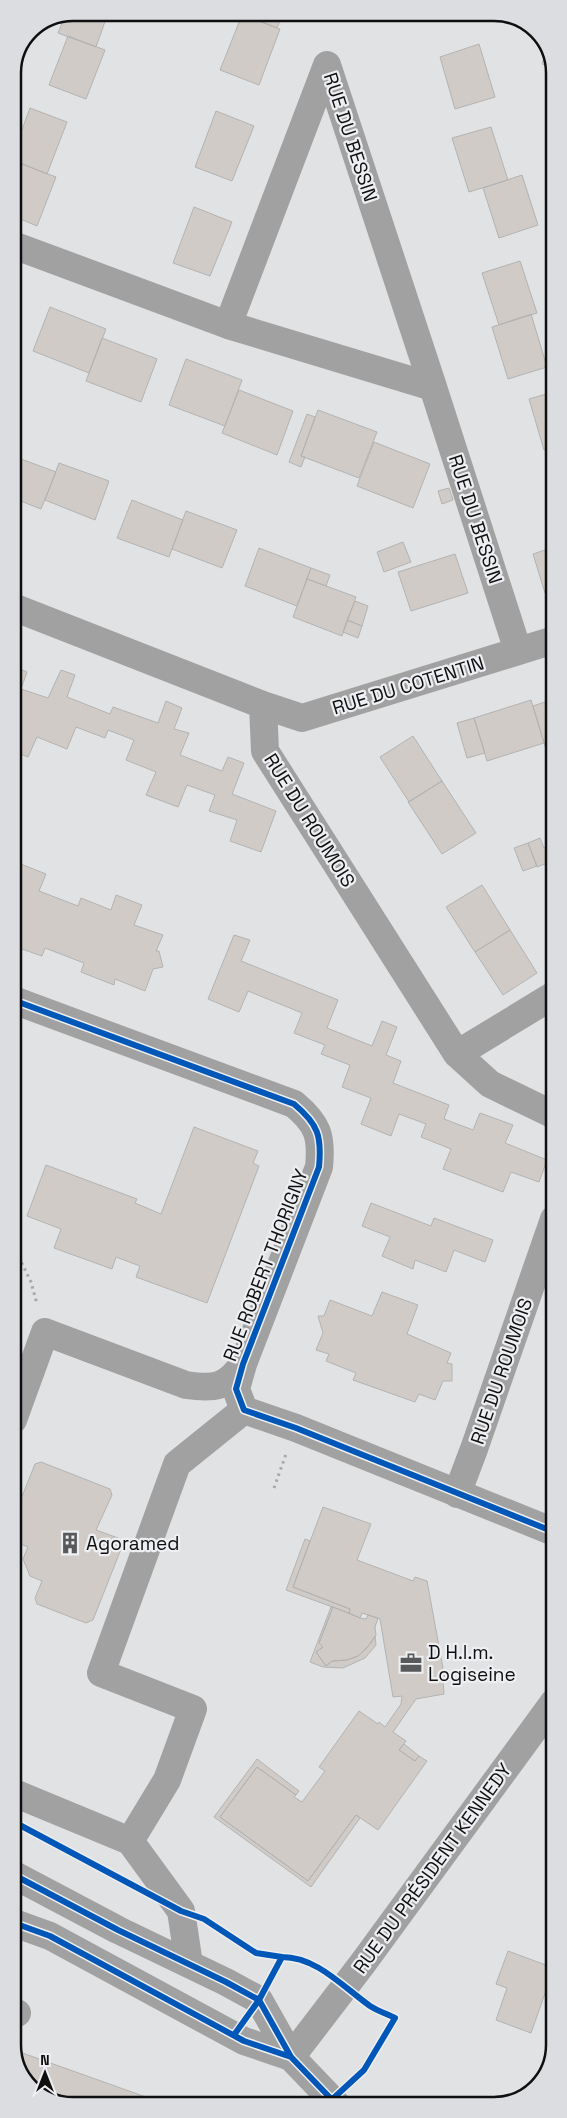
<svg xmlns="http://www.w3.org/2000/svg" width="567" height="2118" font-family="'Space Grotesk',sans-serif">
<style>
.building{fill:#d1cbc7;stroke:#b3b3b3}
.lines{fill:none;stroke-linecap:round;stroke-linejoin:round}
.path{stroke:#a8a8a9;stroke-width:3;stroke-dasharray:2.5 4;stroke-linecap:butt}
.minor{stroke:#a2a1a2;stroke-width:28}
.cycleway-casing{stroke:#eeeff2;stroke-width:9}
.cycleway{stroke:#0057b8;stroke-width:6}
.labels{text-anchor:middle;stroke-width:4.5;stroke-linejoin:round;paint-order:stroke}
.street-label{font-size:19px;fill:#0f0f10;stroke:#eeeff2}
.poi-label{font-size:19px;fill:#0f0f10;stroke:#eeeff2;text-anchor:start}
.rim{fill:none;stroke:#0f0f10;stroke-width:2.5}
</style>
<rect width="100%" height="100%" fill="#e1e2e3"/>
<path class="building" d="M74 12 108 13 96 47 58 33 65 16Z
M257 13H265L281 18 277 28 255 19Z
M242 15 280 29 259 85 220 70Z
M68 36 105 50 86 99 49 85Z
M479 44 495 97 455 109 440 57Z
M547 50 553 61V68L542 64Z
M30 108 67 122 47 174 13 160V154Z
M216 111 254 126 232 181 195 167Z
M491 127 508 180 469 192 452 138Z
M19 163 56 177 37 226 13 216V180Z
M522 175 538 225 499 238 483 188Z
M194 207 232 222 210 276 173 263Z
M520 261 537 313 499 325 482 273Z
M50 307 106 329 89 373 33 351Z
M531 314 547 367 508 379 492 327Z
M102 338 157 359 141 402 86 381Z
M186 359 242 380 225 426 169 405Z
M239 390 293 411 277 455 222 433Z
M553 392 554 447 544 450 529 399Z
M318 410 377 432 359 478 301 456Z
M307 414 315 417 301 456 305 457 301 467 289 462Z
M374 442 430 464 413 508 357 486Z
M13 456 56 472 41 509 13 498Z
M59 463 109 481 95 520 45 500Z
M449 488 453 500 442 504 438 491Z
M132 500 183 520 169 557 117 538Z
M186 511 237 530 222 568 172 549Z
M403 542 411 562 384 572 377 552Z
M554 547V590L545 593 533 554Z
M259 548 311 568 297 606 245 586Z
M455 554 468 593 411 611 398 572Z
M311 568 330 575 326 586 307 579Z
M307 579 356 597 342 636 293 617Z
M355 601 368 606 362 626 347 620Z
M347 620 362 626 358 638 343 632Z
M13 666 27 672 21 689 48 698 61 670 75 675 67 697 110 714 113 707 158 723 166 701 182 708 174 729 189 733 180 755 222 771 228 757 244 763 232 794 276 811 261 852 230 841 237 820 209 811 215 795 187 785 178 807 146 795 156 772 126 760 134 740 108 730 105 738 76 727 67 749 37 737 28 757 13 751Z
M554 699V747L546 749 533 706Z
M531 700 544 743 487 761 474 718Z
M474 718 485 753 467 758 457 723Z
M413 736 442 781 409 802 380 757Z
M442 781 476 833 442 854 408 802Z
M540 838 544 848 554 844V872L550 862 537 867 528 843Z
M528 843 537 866 523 871 514 848Z
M13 861 46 874 39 891 78 906 81 898 111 910 116 895 142 905 134 925 163 935 156 951H159L163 967 153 969 145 991 115 979 114 985 81 972 84 963 45 948 42 956 13 946Z
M482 885 510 930 475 952 446 907Z
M510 930 537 973 503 995 475 952Z
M234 935 250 940 241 961 338 1000 327 1028 372 1046 382 1021 397 1027 386 1055 401 1061 393 1083 449 1105 444 1119 473 1130 480 1113 513 1125 505 1143 547 1160 539 1182 511 1172 503 1192 443 1169 451 1149 421 1137 426 1124 399 1114 391 1136 361 1124 371 1098 342 1087 350 1065 321 1054 325 1045 294 1033 302 1013 248 991 239 1012 208 999Z
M194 1127 258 1151 253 1163 259 1166 207 1303 136 1277 140 1266 116 1257 112 1269 54 1248 61 1229 27 1216 46 1165 137 1199 135 1203 161 1214Z
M371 1203 431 1226 434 1218 493 1240 485 1262 454 1250 446 1272 415 1260 413 1269 382 1256 390 1237 362 1226Z
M382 1292 418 1305 407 1334 451 1353 447 1363 452 1364V1381H443L435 1400 419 1394 415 1402 353 1380 356 1373 326 1361 329 1354 316 1350 323 1333 318 1316H324L330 1300 372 1316Z
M41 1462 110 1489 112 1495 96 1530 118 1538 123 1544 93 1620 86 1623 37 1604 35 1598 42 1581 30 1576 23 1559 28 1547 13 1541V1519L35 1464Z
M323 1507 371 1524 357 1560 413 1581 415 1577 427 1581 445 1679 443 1680 444 1694 416 1699 393 1732 406 1741 399 1750 415 1761 419 1756 427 1761 378 1830 356 1815 308 1881 220 1817 257 1767 296 1795 294 1797 302 1802 325 1771 319 1767 359 1711 378 1724 379 1722 385 1727 401 1704 402 1696 393 1697 380 1619 362 1613 360 1618 349 1613 350 1609 293 1587Z
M305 1539 310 1541 293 1587 350 1609 349 1613 286 1590Z
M331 1607H333L319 1643 323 1647 316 1652 326 1666 332 1661 347 1660 358 1656 367 1648 375 1636 376 1645 365 1658 343 1668 323 1667 310 1662Z
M333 1607 360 1618 366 1619 368 1615 378 1618 375 1627 376 1635 371 1643 358 1656 347 1660 332 1661 326 1666 316 1652 323 1647 319 1643Z
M404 1744 419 1756 415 1761 399 1750Z
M257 1759 299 1791 296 1795 257 1767 220 1817 308 1881 356 1815 360 1818 311 1887 214 1817Z
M508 1951 554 1968 531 2033 496 2020 507 1988 496 1984Z
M14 2050 157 2101 155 2105H69L34 2090 14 2057Z"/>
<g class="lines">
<path class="path" d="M13 1245 31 1282 37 1304
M274 1488 286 1454"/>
<path class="minor" d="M13 245 228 325 433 387 518 651
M228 325 327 65 433 387
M13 607 263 705 265 751 457 1054 490 1084 554 1115
M263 705 302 718 554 640
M13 1000 294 1104C318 1124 322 1136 319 1167L243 1364 236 1389 244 1410 296 1428 554 1532
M457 1054 554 995
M13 1420 45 1332 186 1385C214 1389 226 1388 243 1364
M457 1494 474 1449 554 1219
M14 1793 130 1841 181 1911 189 1964
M130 1841 167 1780 193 1709 101 1673 177 1464 244 1410
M14 1875 118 1930 226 1982 259 2000 291 2057 337 2105
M14 1923 50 1936 244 2041 291 2057
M14 2012 17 2013
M291 2057 363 1963 554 1702"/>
<g class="cycleway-casing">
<path id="cycleway" d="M13 1000 294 1104C318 1124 322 1136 319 1167L243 1364 236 1389 244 1410 296 1428 554 1532
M14 1822 181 1911 204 1919 256 1953 282 1957
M14 1875 118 1930 226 1982 259 2000 291 2057 337 2105
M14 1923 50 1936 244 2041 291 2057
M234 2035 259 2000 282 1957C317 1957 343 1987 370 2006 378 2011 387 2014 395 2018L364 2070 326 2105"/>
</g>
<use href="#cycleway" class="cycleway"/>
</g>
<defs>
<g id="building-bare" transform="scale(1.725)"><path d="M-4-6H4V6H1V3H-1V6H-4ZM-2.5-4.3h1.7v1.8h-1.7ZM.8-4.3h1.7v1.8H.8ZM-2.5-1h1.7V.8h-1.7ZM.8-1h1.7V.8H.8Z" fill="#58595a" stroke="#eeeff2" stroke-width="2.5" paint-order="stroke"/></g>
<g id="office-bare" transform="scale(1.725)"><path d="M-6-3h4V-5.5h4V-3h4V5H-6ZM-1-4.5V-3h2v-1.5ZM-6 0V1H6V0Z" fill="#58595a" stroke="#eeeff2" stroke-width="2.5" paint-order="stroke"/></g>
</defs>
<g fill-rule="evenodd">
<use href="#building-bare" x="70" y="1543"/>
<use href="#office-bare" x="411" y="1663"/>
</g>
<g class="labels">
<g class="street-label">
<text transform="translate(351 137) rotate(72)" y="7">RUE DU BESSIN</text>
<text transform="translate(476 519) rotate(72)" y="7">RUE DU BESSIN</text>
<text transform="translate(408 685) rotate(-17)" y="7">RUE DU COTENTIN</text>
<text transform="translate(310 820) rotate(58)" y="7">RUE DU ROUMOIS</text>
<text transform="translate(265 1265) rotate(-69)" y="7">RUE ROBERT THORIGNY</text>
<text transform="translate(501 1371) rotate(-71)" y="7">RUE DU ROUMOIS</text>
<text transform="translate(432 1868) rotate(-54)" y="7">RUE DU PRÉSIDENT KENNEDY</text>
</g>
<g class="poi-label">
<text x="86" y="1550">Agoramed</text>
<text x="428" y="1659">D H.l.m.<tspan x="428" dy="22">Logiseine</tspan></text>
</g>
</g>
<path d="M0 0H567V2118H0ZM73 21H494A52 52 0 0 1 546 73V2045A52 52 0 0 1 494 2097H73A52 52 0 0 1 21 2045V73A52 52 0 0 1 73 21Z" fill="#dcdde0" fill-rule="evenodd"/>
<path class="rim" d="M73 21H494A52 52 0 0 1 546 73V2045A52 52 0 0 1 494 2097H73A52 52 0 0 1 21 2045V73A52 52 0 0 1 73 21Z"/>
<g transform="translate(45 2073)" stroke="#eeeff2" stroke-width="4" paint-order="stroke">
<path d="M0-4L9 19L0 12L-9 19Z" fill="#0f0f10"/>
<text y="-8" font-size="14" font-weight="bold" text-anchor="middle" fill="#0f0f10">N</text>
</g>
</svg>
